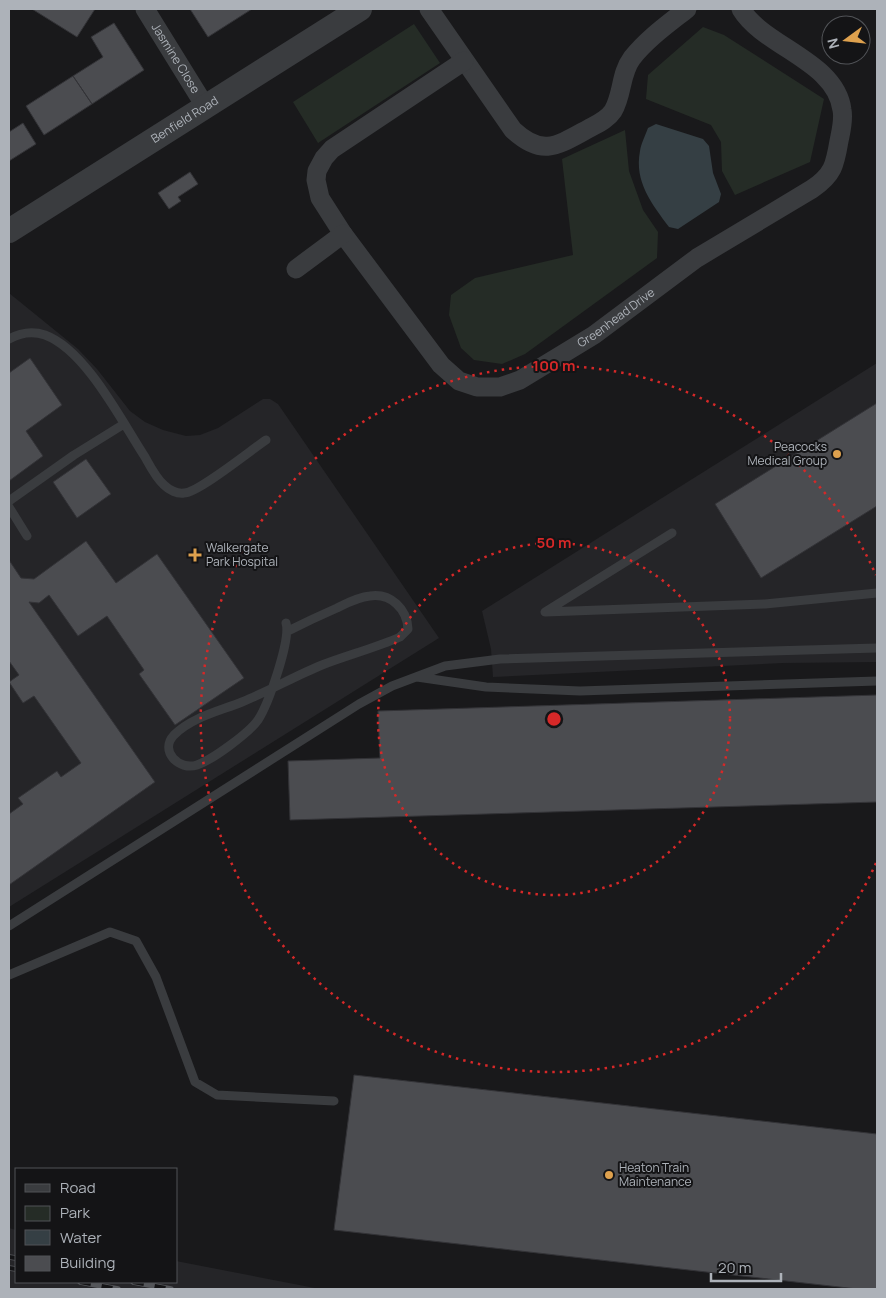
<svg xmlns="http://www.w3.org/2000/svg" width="886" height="1298" font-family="Manrope,sans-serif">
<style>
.built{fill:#252528}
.green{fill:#252c26}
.water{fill:#353f44}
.building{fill:#4b4c50;stroke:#333337}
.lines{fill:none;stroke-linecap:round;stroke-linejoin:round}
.service{stroke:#3a3c3f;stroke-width:9}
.minor{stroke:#3a3c3f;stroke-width:19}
.tertiary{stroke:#3a3c3f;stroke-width:24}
.rail-casing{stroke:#54565a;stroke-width:5.5}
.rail{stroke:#141416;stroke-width:4;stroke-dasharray:11;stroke-linecap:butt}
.ring{fill:none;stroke:#d62828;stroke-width:2.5;stroke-dasharray:2.5 5}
.poi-dot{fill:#dea14e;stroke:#141416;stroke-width:2}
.labels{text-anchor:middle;stroke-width:4;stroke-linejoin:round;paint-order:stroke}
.street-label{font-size:12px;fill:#adb2b9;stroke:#141416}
.poi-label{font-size:12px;fill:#adb2b9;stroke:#141416;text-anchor:start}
.centre{fill:#d62828;stroke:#141416;stroke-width:2.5}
.ring-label{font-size:15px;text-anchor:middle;font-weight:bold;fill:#d62828;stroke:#141416;stroke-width:4;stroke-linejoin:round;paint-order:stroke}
</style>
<rect width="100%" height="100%" fill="#19191b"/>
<path class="built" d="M9 293 78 349 97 369 130 411 145 422 163 430 186 436 200 435 218 428 263 399H270L278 404 439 638 9 907Z
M877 363V662L783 663 493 677 491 649 482 611Z
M9 1228 16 1230V1282H176V1261L320 1289H9Z"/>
<path class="green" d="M414 24 440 63 318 143 293 102Z
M703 27 724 35 824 99 810 162 735 195 722 171 721 142 711 125 646 99 648 75Z
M625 130 629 171 643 210 658 232 657 258 525 354 502 364 474 360 461 348 449 315 451 295 475 278 573 255 562 159Z"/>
<path class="water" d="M656 124 703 139 709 146 713 173 721 194 719 202 678 229 669 227C652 204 634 182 640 151 641 144 645 136 648 128Z"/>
<path class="building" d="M32 9H95L77 37Z
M190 9H252L208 37Z
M114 23 144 70 92 104 73 76 103 57 91 37Z
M73 76 92 104 44 135 26 106Z
M23 123 36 144 9 161V132Z
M190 172 198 184 178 197 181 201 169 209 158 193Z
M30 358 62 405 26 431 43 456 9 481V373Z
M877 403V506L761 578 715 504Z
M86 459 111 494 77 518 53 482Z
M86 541 116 583 157 554 244 678 175 725 139 674 144 670 107 616 78 636 49 595 39 603 29 602 155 782 9 885V814L23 804 18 798 57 771 61 777 81 763 34 696 23 703 9 682 19 675 9 661V560L21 578 34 579Z
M877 695V802L290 820 288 761 380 758 378 711Z
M354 1075 877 1134V1289H857L334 1230Z"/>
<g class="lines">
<path class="service" d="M9 339C20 333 33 331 45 335 86 350 122 422 145 457 150 466 156 478 164 485 169 490 177 494 184 493 198 493 251 450 266 440
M9 501 74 455 124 424
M9 507 27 536
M672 533 545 612 765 604 877 593
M286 623C291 640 268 705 258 720 249 733 212 760 197 765 179 771 159 751 174 735 192 717 220 711 242 702 269 691 295 676 322 665 348 655 375 648 400 637L408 629C407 609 391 593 370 596 358 597 347 603 337 608 321 615 304 623 288 631
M417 677 486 687 580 691 877 681
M9 926 359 704 392 686 445 666 500 659 877 648
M9 975 110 932 136 941 156 977 195 1082 217 1095 334 1101"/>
<g class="minor">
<path id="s1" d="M145 9 205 106"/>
<path d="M429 9 513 130C542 157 557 146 588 129 597 124 607 120 613 111 623 94 620 74 632 58 647 39 668 24 687 9"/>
<path id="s2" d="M464 61 332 149 324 158 317 171 316 180 320 198 343 234 441 365 459 381 477 387H500L520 380 594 335 697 258 812 189C833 175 835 165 839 141 841 131 844 120 842 110 836 61 764 47 741 9"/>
<path d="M296 269 343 234"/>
</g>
<path class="tertiary" id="s3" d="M9 231 360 9"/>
<g class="rail-casing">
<path id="rail" d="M9 1257 16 1258
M9 1268 16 1269
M80 1282 118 1289
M133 1282 171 1289"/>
</g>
<use href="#rail" class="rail"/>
</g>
<g class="ring">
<circle cx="554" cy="719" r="176"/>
<path d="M876 863A353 353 0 1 1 876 575"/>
</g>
<g class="poi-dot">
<circle cx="837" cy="454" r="5"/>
<path d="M192.5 547.5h5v5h5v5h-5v5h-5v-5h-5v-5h5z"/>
<circle cx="609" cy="1175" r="5"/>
</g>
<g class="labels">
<g class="street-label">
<text dy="4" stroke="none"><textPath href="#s1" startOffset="58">Jasmine Close</textPath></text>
<text dy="4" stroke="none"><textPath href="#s3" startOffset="208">Benfield Road</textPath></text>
<text dy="4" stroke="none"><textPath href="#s2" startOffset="621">Greenhead Drive</textPath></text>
</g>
<g class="poi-label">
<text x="827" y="451" text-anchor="end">Peacocks<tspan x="827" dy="14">Medical Group</tspan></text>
<text x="206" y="552">Walkergate<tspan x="206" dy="14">Park Hospital</tspan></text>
<text x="619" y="1172">Heaton Train<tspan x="619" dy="14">Maintenance</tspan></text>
</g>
</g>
<circle cx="554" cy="719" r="8" class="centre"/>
<g class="ring-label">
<text x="554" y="371">100 m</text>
<text x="554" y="548">50 m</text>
</g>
<rect width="886" height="1298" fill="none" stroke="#adb2b9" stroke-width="20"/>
<rect x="15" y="1168" width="162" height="115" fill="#141416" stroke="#515357"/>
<rect x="25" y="1184" width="25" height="8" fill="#3a3c3f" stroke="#515357"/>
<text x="60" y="1193" font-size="15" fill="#adb2b9">Road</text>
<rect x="25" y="1206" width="25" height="15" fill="#252c26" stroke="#515357"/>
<text x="60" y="1218" font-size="15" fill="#adb2b9">Park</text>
<rect x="25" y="1230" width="25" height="15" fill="#353f44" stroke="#515357"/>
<text x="60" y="1243" font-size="15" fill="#adb2b9">Water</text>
<rect x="25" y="1256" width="25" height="15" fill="#4b4c50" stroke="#515357"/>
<text x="60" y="1268" font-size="15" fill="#adb2b9">Building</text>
<g transform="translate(846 40) rotate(255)"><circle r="24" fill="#141416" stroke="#515357"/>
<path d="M0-4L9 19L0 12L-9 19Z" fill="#dea14e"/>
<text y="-8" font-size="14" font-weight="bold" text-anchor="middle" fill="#adb2b9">N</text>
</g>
<path d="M711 1273v8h70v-8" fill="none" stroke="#adb2b9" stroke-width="2.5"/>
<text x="718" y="1273" font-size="15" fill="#adb2b9" stroke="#141416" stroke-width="4" paint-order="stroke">20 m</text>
</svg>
